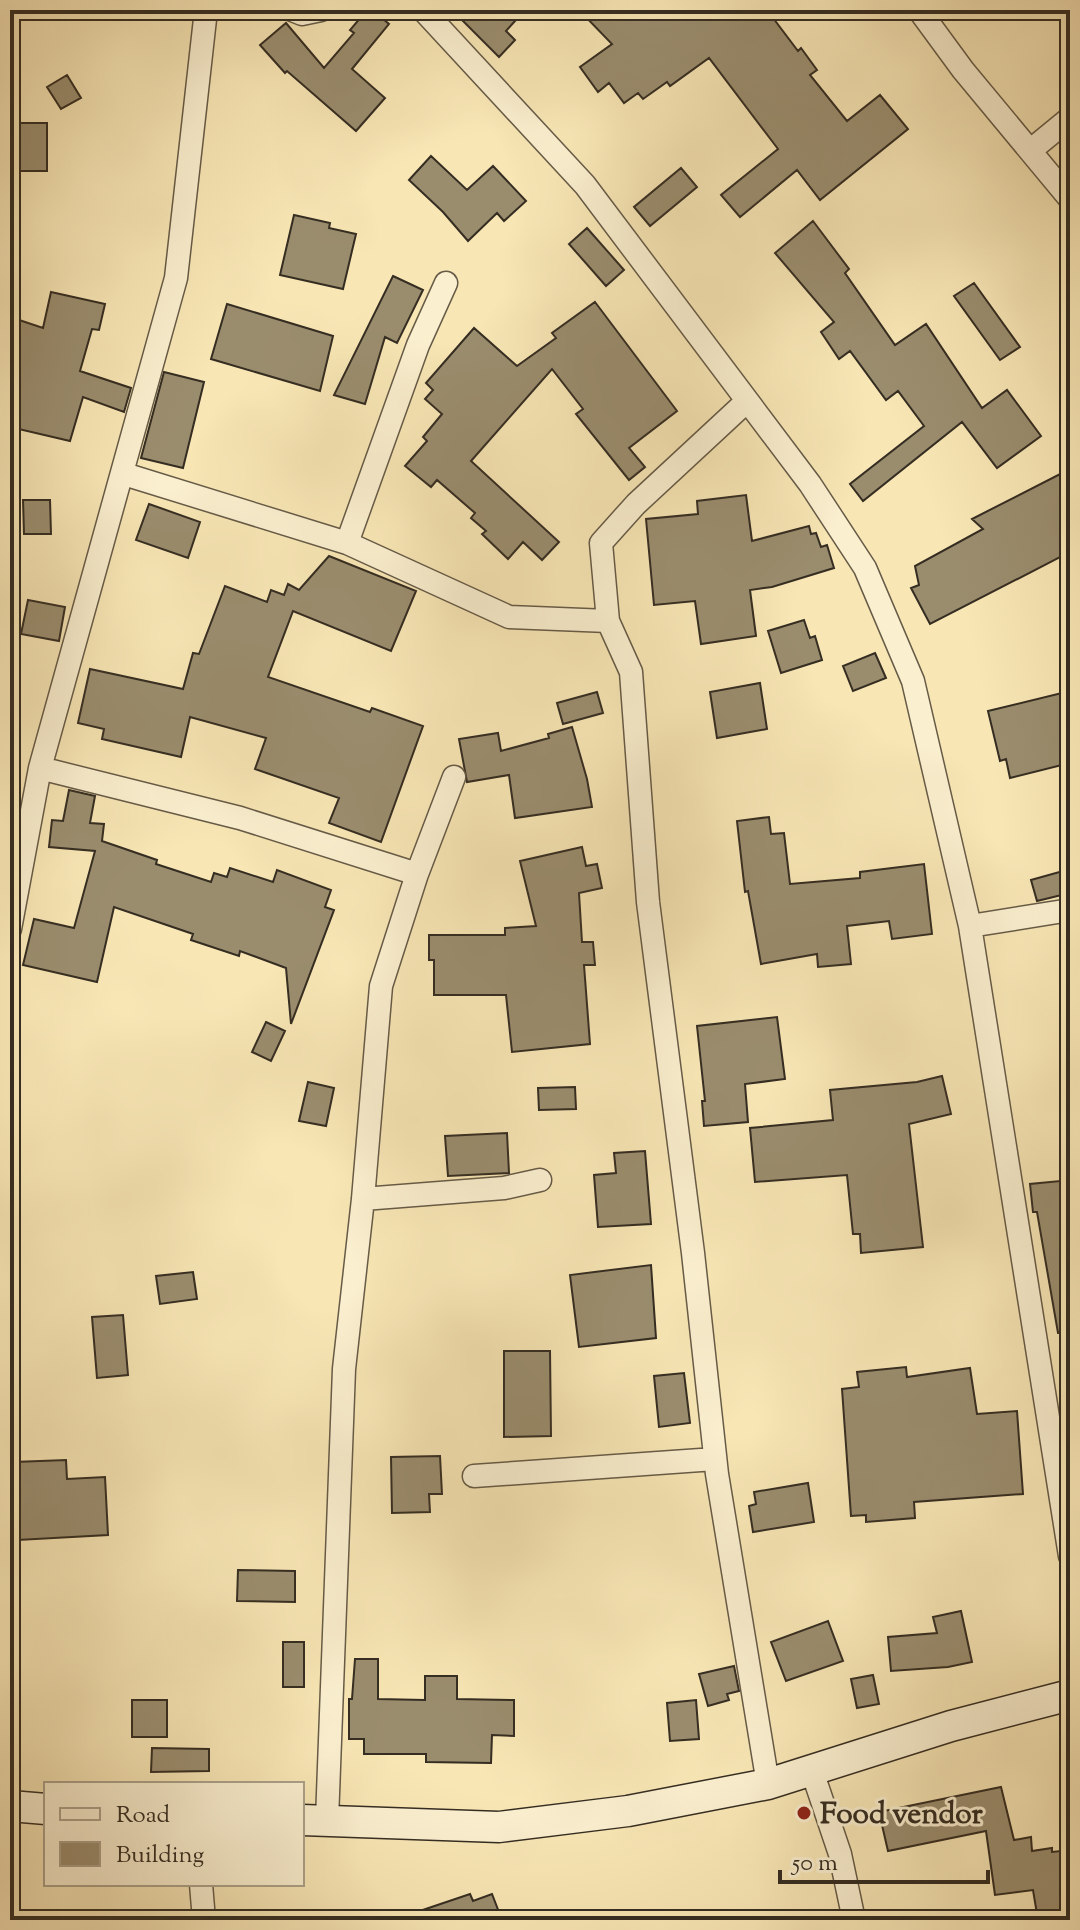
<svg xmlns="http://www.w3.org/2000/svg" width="1080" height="1930" font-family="'Sorts Mill Goudy',serif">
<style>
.building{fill:#9a8d6e;stroke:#352d22;stroke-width:2}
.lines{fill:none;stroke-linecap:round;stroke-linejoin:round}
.street-casing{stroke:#665b47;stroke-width:25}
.secondary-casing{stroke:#352d22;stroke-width:33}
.street{stroke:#faefcf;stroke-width:22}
.secondary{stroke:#faefcf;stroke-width:30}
.poi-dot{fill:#8f2418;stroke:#faefcf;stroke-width:3}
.labels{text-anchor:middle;stroke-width:6;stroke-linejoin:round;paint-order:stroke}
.poi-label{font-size:30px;font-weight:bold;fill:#352d22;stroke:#faefcf;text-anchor:start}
</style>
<rect width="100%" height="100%" fill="#f8e6b5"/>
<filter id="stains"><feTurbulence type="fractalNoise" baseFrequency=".0025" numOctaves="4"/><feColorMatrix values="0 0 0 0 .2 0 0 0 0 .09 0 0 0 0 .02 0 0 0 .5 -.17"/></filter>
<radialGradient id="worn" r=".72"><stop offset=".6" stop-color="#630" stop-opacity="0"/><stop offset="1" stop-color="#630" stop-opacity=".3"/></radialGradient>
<path class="building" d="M367 10H372L389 24 352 69 385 98 356 131 287 71 285 73 260 45 286 23 324 68 354 33 350 30Z
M452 10H525L506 31 515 40 499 57Z
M579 10H767L798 51 801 48 817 70 810 75 847 121 880 95 908 129 820 200 797 170 740 217 721 195 778 149 709 58 670 86 667 82 643 99 638 93 624 103 609 83 598 92 580 67 612 44Z
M67 75 81 98 61 109 47 87Z
M10 123H47V171H10Z
M431 156 467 190 493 166 526 201 504 221 497 213 468 241 443 212 409 180Z
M681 168 697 187 650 226 634 207Z
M294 215 330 223 329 228 356 234 343 289 280 275Z
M813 221 849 269 845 273 895 345 926 324 982 408 1007 390 1041 436 997 468 962 422 863 501 850 484 924 426 898 391 886 400 850 351 839 359 821 332 834 322 775 253Z
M587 228 624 270 606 286 569 244Z
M393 276 423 290 397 343 385 337 365 404 334 395Z
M974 283 1020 347 1000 360 954 296Z
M51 292 105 304 99 330 92 329 80 371 131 388 124 412 83 397 70 441 10 427V317L43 328Z
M595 302 677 411 629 448 645 467 629 480 576 414 583 409 552 369 471 461 559 542 542 560 523 542 508 559 482 534 486 531 471 518 475 513 437 480 431 487 405 466 427 441 423 437 442 414 425 399 433 390 426 383 474 328 517 366 556 338 552 333Z
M227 304 333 336 320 391 211 359Z
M164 372 204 382 183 468 141 458Z
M1070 469V552L930 624 911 588 919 585 915 566 983 529 972 519Z
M746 495 752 541 809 526 811 534 816 533 821 547 827 545 834 568 772 587 750 590 756 636 701 644 695 601 654 605 646 519 698 514 697 501Z
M23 500H50L51 534H24Z
M149 504 200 522 188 558 136 540Z
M329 556 416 591 391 651 293 611 268 677 370 712 372 708 423 726 381 842 329 823 339 798 255 769 266 738 190 717 181 757 102 739 104 729 78 723 90 669 183 689 193 653 199 654 225 586 267 602 271 590 284 595 288 584 299 590Z
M28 600 65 607 59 641 21 634Z
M804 620 810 638 815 636 822 660 781 673 768 631Z
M875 653 886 678 853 691 843 666Z
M760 683 767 729 717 738 710 692Z
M1070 691V763L1010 778 1006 759 1000 761 988 711Z
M597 692 603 713 563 724 557 703Z
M572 727 587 779 592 807 515 818 509 775 467 782 459 739 498 733 501 751 549 738 548 734Z
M69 790 95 796 90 823 104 824 102 841 157 860 156 864 211 882 214 873 227 877 230 868 273 882 277 870 331 890 325 907 334 910 291 1024 286 968 240 951 239 956 191 940 193 934 114 907 97 982 23 965 34 919 74 928 95 851 49 847 52 820 63 821Z
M769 817 771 834 784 833 790 884 860 878V872L924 864 932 934 892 939 889 921 847 926 851 964 818 967 817 954 761 964 748 891 745 892 737 821Z
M582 847 586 866 597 864 602 888 579 893 582 942H593L595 965H584L590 1044 512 1052 506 995H434V960H429V935H505V928L536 926 520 861Z
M1070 869V893L1037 901 1031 880Z
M777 1017 785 1079 745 1084 748 1122 704 1126 702 1101H705L697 1026Z
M266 1022 285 1031 271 1061 252 1052Z
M942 1076 951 1114 909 1124 923 1247 861 1253 860 1234H853L847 1175 755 1182 750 1128 833 1120 830 1090 917 1082Z
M308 1082 334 1088 326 1126 299 1121Z
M575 1087 576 1109 539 1110 538 1088Z
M507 1133 509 1173 448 1176 445 1136Z
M645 1151 651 1224 598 1227 594 1175 616 1173 614 1153Z
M1060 1181 1063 1211 1070 1210V1332L1058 1333 1037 1212H1033L1030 1184Z
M651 1265 656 1338 579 1347 570 1275Z
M193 1272 197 1299 160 1304 156 1276Z
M123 1315 128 1375 97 1378 92 1317Z
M504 1351H550L551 1436 504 1437Z
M906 1367 907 1377 970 1368 977 1414 1017 1411 1023 1494 914 1502 915 1518 866 1522V1515L851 1516 842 1389 859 1387 857 1372Z
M684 1373 690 1423 659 1427 654 1376Z
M440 1456 442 1494H429L430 1512 392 1513 391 1457Z
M66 1460 67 1479 105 1477 108 1535 18 1540 14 1462Z
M808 1483 814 1522 753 1532 749 1506 756 1504 754 1492Z
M238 1570 295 1571V1602L237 1601Z
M961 1611 972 1662 948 1667 891 1671 888 1637 937 1633 933 1617Z
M828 1621 843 1661 786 1681 771 1642Z
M283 1642H304V1687H283Z
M355 1659H378V1699L425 1700V1676H457V1699L514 1700V1736L492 1735 491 1763 426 1762V1754H364V1739H349V1699H352Z
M734 1666 739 1691 727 1694 729 1700 708 1706 699 1674Z
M873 1675 879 1704 857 1708 851 1679Z
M132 1700H167V1737H132Z
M696 1700 699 1739 670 1741 667 1703Z
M152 1748 209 1749V1771L151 1772Z
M1001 1787 1014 1840 1031 1837 1032 1851 1052 1848V1852L1070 1850V1920H1038L1033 1890 995 1895 986 1831 888 1851 879 1812Z
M470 1894 473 1901 492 1894 502 1920H406L405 1916Z"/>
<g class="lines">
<g class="street-casing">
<path id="street" d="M206 10 176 278 40 768 240 818 417 874
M292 10 302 14 321 10
M423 10 585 185 810 484 865 568 913 681 970 926 1070 1556
M919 10 963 70 1070 199
M1031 150 1070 118
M747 401 636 504 601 543 608 621 631 672 648 902 693 1253 717 1474 768 1784
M124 474 347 543 509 617 608 621
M347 543 418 345 446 283
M970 926 1070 910
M10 929 40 768
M363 1199 504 1188 540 1180
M474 1476 715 1459
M812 1771 840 1854 854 1920
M327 1820 344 1369 363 1199 381 986 417 874 454 777
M201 1884 204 1920"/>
</g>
<g class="secondary-casing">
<path id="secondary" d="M10 1806 46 1809
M302 1820 499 1827 628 1811 768 1784 951 1726 1070 1695"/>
</g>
<use href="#street" class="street"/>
<use href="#secondary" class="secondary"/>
</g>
<circle class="poi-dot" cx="804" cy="1813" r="8"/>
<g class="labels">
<g class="poi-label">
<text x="820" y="1823">Food vendor</text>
</g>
</g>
<rect width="1080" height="1930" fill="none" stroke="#f8e6b5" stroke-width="40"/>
<rect x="12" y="12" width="1056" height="1906" fill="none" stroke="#352d22" stroke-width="4"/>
<rect x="20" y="20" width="1040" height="1890" fill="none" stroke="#352d22" stroke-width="2"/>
<rect x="44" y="1782" width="260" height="104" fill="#faefcf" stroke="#aba18a" stroke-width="2"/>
<rect x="60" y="1808" width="40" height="12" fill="#faefcf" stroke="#aba18a" stroke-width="2"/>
<text x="116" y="1822" font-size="24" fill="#352d22">Road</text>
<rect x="60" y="1842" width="40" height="24" fill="#9a8d6e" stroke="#aba18a" stroke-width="2"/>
<text x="116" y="1862" font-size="24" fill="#352d22">Building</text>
<path d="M780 1870v12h208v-12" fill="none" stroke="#352d22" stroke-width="4"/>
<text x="792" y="1870" font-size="24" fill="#352d22" stroke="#faefcf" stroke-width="6" paint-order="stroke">50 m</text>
<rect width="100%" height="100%" filter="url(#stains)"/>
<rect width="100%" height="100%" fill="url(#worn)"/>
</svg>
